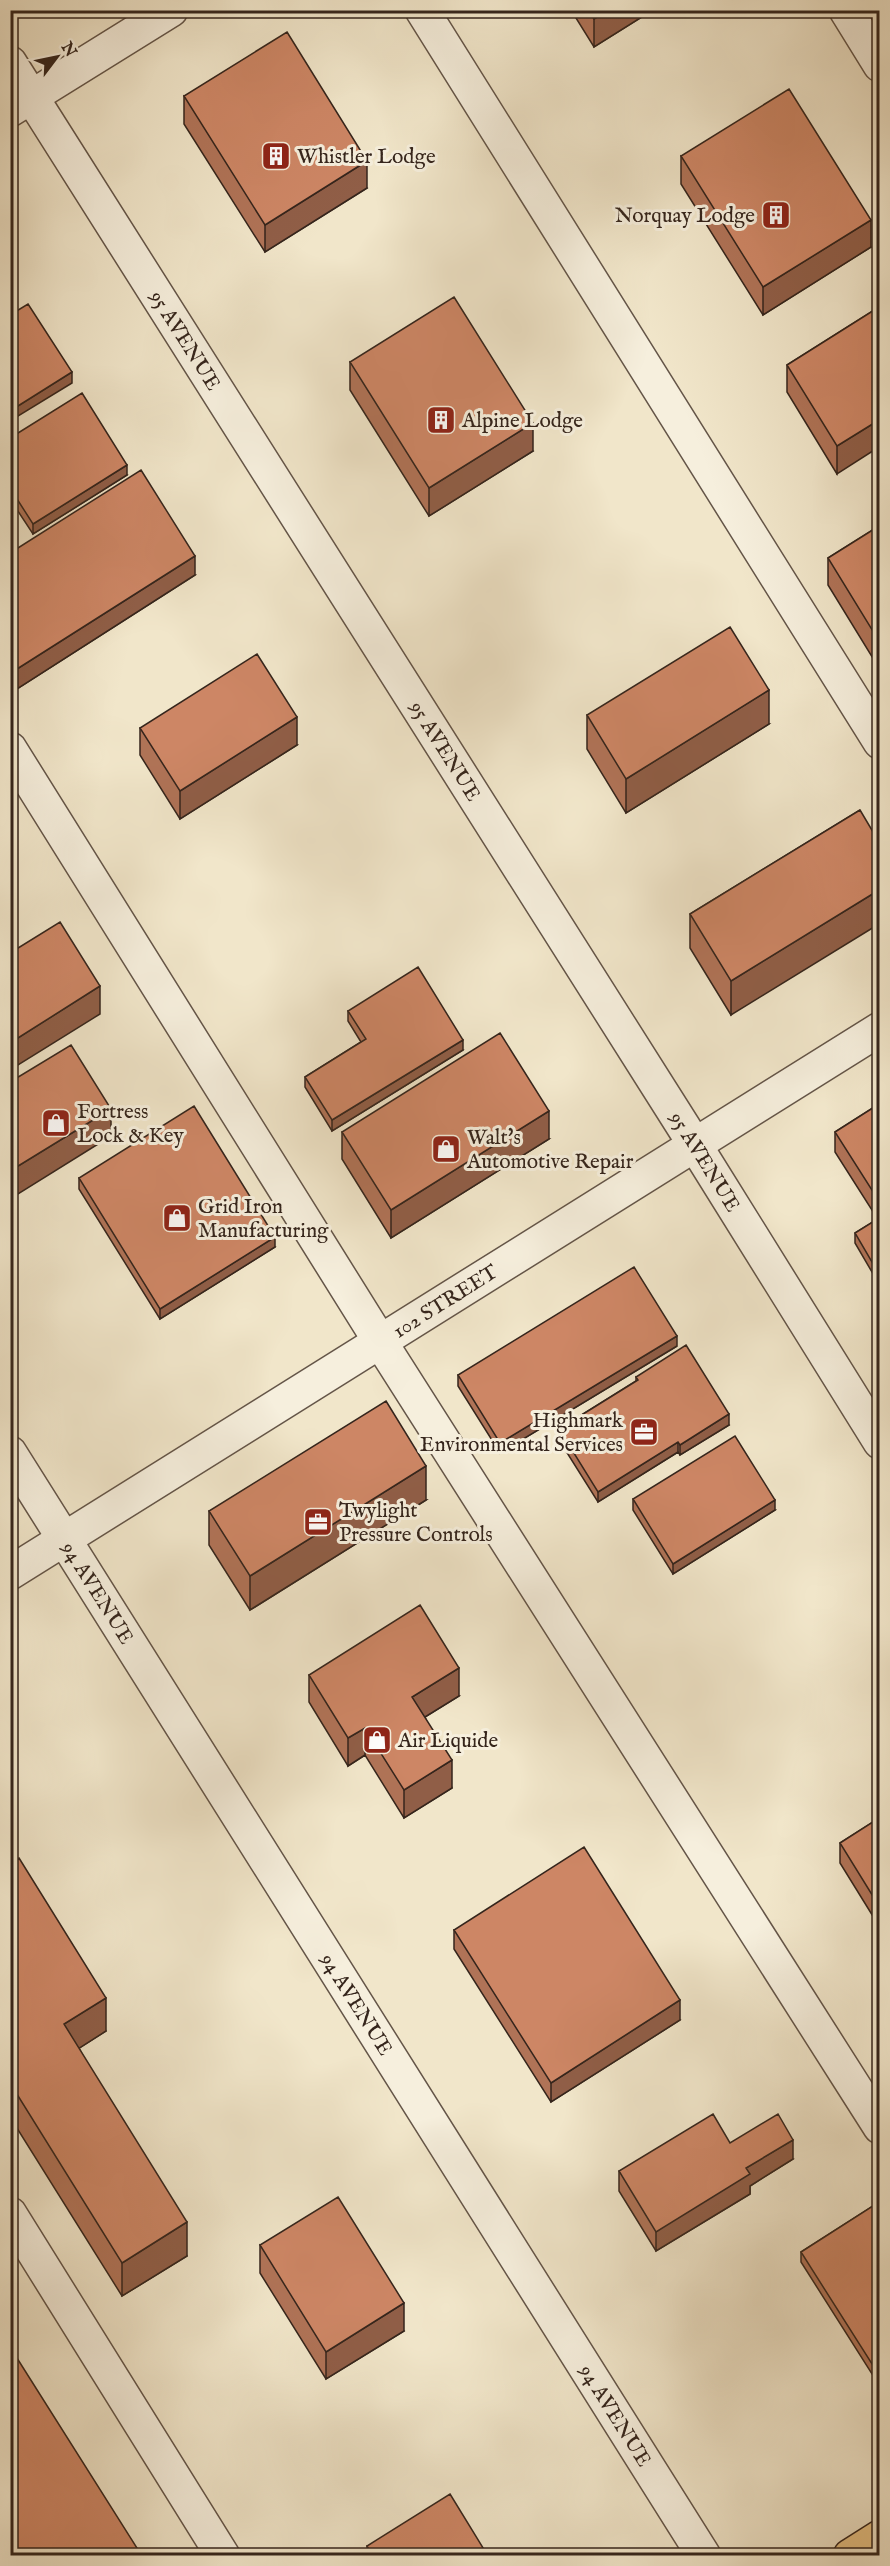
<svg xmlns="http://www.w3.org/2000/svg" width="890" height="2566" font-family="'IM FELL English',serif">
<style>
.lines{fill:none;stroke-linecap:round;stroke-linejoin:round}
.minor-casing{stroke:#645548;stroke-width:36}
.major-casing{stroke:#35251c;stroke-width:36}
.minor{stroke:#f6efdd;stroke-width:33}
.major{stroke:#e8c385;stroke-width:33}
.wall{fill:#b07357;stroke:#35251c;stroke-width:1.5}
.shaded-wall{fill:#905e47;stroke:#35251c;stroke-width:1.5}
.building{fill:#cd8665;stroke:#35251c;stroke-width:1.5}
.labels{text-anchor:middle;stroke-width:6;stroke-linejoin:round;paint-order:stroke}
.poi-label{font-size:21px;fill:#35251c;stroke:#f6efdd;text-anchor:start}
.street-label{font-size:21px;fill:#35251c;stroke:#f6efdd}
</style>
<rect width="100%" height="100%" fill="#f1e6ca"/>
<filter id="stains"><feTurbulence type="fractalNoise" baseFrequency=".00333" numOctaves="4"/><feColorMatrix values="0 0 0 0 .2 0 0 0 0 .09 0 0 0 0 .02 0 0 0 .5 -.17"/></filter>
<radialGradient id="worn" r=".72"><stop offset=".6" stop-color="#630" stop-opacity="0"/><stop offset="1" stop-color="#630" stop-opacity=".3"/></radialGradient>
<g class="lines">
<g class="minor-casing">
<g id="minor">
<path d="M422 10 880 742"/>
<path d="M846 10 880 65"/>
<path id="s1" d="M10 63 695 1145 880 1442"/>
<path d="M10 110 171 10"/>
<path d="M10 749 381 1343 880 2127"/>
<path id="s2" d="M10 1453 704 2556"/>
<path id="s3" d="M10 1573 880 1029"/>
<path d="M10 2214 223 2556"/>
</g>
</g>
<g class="major-casing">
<path id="major" d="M850 2556 880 2537"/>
</g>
<use href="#minor" class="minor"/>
<use href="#major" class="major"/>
</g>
<path class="wall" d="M571 10H653L594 47Z
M184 96 367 188 265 252 184 124Z
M681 156 871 247 763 315 681 184Z
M879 307 837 474 787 392V365Z
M350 362 533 451 429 516 350 390Z
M10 438 127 475 33 534 10 499Z
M879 526 874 660 828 585V558Z
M10 553 195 575 17 689 10 678Z
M587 715 769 724 626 813 587 749Z
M140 728 297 745 180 819 140 755Z
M860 810 731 1015 690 948V914Z
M348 1011 463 1050 332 1131 305 1087V1077L361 1042 348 1021Z
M879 1104 877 1218 835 1152V1132Z
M342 1132 549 1139 391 1238 342 1159Z
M79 1178 275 1247 160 1319 79 1189Z
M879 1218V1284L855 1243V1233Z
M677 1346 500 1453 458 1386V1375Z
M636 1377 729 1425 680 1455 678 1452 598 1502 559 1440V1429L636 1381Z
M633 1499 775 1510 673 1574 633 1510Z
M426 1500 250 1610 209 1545V1511Z
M309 1675 459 1696 425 1717 452 1788 404 1818 365 1755 348 1766 309 1702Z
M879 1818V1926L840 1863V1843Z
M10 1863 106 2031 79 2048 187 2256 122 2296 10 2117Z
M454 1930 680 2020 551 2102 454 1949Z
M730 2143 793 2159 750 2186V2194L656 2251 619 2191V2171Z
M879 2202V2385L801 2262V2252Z
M260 2245 404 2331 326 2379 260 2273Z
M367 2546 488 2556H367Z"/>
<path class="shaded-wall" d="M608 10H653L594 47V19Z
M367 161V188L265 252V225Z
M871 220V247L763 315V287Z
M72 372V383L10 421V411Z
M879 420V447L837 474V446Z
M533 423V451L429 516V488Z
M127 465V475L33 534V524Z
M195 556V575L17 689V669Z
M879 629V657L874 660V633Z
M769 690V724L626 813V779Z
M297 717V745L180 819V791Z
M879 890V924L731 1015V981Z
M100 986V1014L10 1070V1043Z
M463 1040V1050L332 1131V1120Z
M111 1109V1136L10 1199V1171Z
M549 1111V1139L391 1238V1210Z
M879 1197V1216L877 1218V1198Z
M275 1237V1247L160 1319V1309Z
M677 1336V1346L500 1453V1443Z
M729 1414V1425L680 1455V1445Z
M678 1442V1452L598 1502V1492Z
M426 1466V1500L250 1610V1576Z
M775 1500V1510L673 1574V1564Z
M459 1668V1696L412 1725V1697Z
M365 1728V1755L348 1766V1738Z
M452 1760V1788L404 1818V1790Z
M106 1998V2031L64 2058V2024Z
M680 2000V2020L551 2102V2083Z
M793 2140V2159L750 2186V2194L656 2251V2232L746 2168Z
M187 2222V2256L122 2296V2263Z
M404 2303V2331L326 2379V2352Z"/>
<path class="building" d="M588 10H608L594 19Z
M287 32 367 161 265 225 184 96Z
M789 89 871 220 763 287 681 156Z
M454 297 533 423 429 488 350 362Z
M28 304 72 372 10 411V315Z
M879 307V420L837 446 787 365Z
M82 393 127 465 33 524 10 488V438Z
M141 470 195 556 17 669 10 659V553Z
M879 526V629L874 633 828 558Z
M730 627 769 690 626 779 587 715Z
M257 654 297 717 180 791 140 728Z
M860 810 879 842V890L731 981 690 914Z
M60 922 100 986 10 1043V953Z
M418 967 463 1040 332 1120 305 1077 366 1039 348 1011Z
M500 1033 549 1111 391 1210 342 1132Z
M71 1045 111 1109 10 1171V1082Z
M879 1104V1197L877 1198 835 1132Z
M194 1106 275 1237 160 1309 79 1178Z
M879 1218V1274L855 1233Z
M634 1267 677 1336 500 1443 458 1375Z
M686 1345 729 1414 680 1445 678 1442 598 1492 559 1429 638 1380 636 1377Z
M386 1401 426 1466 250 1576 209 1511Z
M735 1436 775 1500 673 1564 633 1499Z
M420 1605 459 1668 412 1697 452 1760 404 1790 365 1728 348 1738 309 1675Z
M879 1818V1906L840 1843Z
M584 1847 680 2000 551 2083 454 1930Z
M19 1858 106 1998 64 2024 187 2222 122 2263 10 2083V1863Z
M713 2114 730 2143 778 2114 793 2140 746 2168 750 2174 656 2232 619 2171Z
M338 2197 404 2303 326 2352 260 2245Z
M879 2202V2375L801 2252Z
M10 2347 142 2556H10Z
M450 2494 488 2556H373L367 2546Z"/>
<defs>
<g id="building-square" transform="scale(1.5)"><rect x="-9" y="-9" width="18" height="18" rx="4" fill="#8f2418" stroke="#f6efdd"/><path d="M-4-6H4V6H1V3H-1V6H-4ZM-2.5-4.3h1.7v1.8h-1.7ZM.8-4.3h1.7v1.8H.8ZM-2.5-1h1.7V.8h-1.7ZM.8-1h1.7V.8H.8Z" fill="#fff"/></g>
<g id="shop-square" transform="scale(1.5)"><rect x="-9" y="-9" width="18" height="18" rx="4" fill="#8f2418" stroke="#f6efdd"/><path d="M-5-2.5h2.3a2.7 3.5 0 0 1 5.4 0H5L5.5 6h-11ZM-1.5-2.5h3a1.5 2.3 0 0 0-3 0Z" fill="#fff"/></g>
<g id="office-square" transform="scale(1.5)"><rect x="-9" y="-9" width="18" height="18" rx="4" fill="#8f2418" stroke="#f6efdd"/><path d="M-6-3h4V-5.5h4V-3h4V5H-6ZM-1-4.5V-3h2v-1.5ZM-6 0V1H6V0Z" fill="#fff"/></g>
</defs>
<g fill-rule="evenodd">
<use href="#building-square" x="276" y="156"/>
<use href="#building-square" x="776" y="215"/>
<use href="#building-square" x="441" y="420"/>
<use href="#shop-square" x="56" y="1123"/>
<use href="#shop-square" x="446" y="1149"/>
<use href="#shop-square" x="177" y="1218"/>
<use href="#office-square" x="644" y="1432"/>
<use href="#office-square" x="318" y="1522"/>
<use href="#shop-square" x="377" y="1740"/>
</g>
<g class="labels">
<g class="poi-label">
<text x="297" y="163">Whistler Lodge</text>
<text x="755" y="222" text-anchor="end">Norquay Lodge</text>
<text x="462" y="427">Alpine Lodge</text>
<text x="77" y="1118">Fortress<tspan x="77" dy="24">Lock &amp; Key</tspan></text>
<text x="467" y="1144">Walt's<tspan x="467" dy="24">Automotive Repair</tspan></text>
<text x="198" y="1213">Grid Iron<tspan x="198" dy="24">Manufacturing</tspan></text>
<text x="623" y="1427" text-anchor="end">Highmark<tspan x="623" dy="24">Environmental Services</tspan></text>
<text x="339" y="1517">Twylight<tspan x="339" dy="24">Pressure Controls</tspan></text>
<text x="398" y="1747">Air Liquide</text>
</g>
<g class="street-label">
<text dy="7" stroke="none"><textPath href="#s1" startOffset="328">95 AVENUE</textPath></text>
<text dy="7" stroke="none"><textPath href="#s1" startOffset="814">95 AVENUE</textPath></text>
<text dy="7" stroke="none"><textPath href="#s1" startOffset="1300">95 AVENUE</textPath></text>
<text dy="7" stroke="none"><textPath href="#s3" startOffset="513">102 STREET</textPath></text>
<text dy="7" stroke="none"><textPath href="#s2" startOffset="165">94 AVENUE</textPath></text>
<text dy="7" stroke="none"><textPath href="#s2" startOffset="651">94 AVENUE</textPath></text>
<text dy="7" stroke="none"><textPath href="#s2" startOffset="1137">94 AVENUE</textPath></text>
</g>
</g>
<rect width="890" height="2566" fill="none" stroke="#f1e6ca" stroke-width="36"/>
<rect x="12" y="12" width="866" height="2542" fill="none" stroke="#35251c" stroke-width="3"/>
<rect x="18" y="18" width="854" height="2530" fill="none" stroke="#35251c" stroke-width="1.5"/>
<g transform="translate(57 57) rotate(58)" stroke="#f6efdd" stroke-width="4.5" paint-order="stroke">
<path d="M0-4.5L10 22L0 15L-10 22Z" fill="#35251c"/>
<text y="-9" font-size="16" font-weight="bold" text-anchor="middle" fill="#35251c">N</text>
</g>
<rect width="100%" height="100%" filter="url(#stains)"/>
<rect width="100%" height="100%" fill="url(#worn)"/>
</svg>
